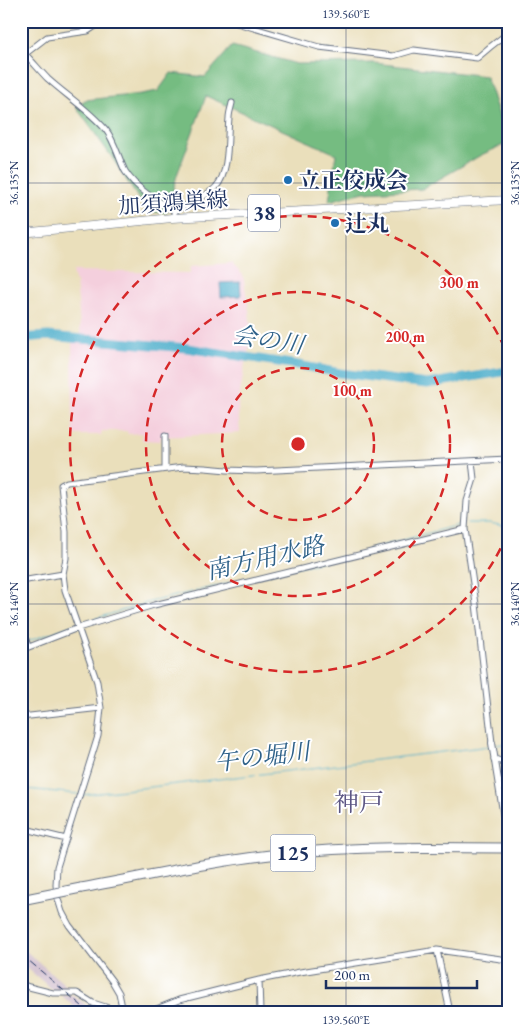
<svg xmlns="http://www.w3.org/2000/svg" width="529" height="1033" font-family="'EB Garamond','Noto Serif JP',serif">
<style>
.built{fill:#f4cfdd}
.industrial{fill:#d0bdcd}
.forest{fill:#74bc81;stroke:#487670}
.water{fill:#4badca;stroke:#336e94}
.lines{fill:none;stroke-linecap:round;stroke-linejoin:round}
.stream{stroke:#4badca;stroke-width:1}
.river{stroke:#4badca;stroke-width:9}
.minor-tunnel{stroke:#c1bca8;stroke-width:5;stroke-dasharray:5 2.5;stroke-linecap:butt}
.minor-casing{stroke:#636d7f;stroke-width:7}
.tertiary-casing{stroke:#636d7f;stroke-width:8}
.primary-casing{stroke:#636d7f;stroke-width:9}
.trunk-casing{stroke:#636d7f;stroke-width:11}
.minor{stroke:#fff;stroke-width:5}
.tertiary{stroke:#fff;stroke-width:6}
.primary{stroke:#fff;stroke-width:8}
.trunk{stroke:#fff;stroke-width:9}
.rail{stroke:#1b2f5e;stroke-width:1;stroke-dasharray:8 4;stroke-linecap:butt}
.trunk-bridge-casing{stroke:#636d7f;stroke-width:11;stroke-linecap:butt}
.trunk-bridge{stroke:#fff;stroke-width:9}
.ticks{fill:none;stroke:#1b2f5e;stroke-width:1;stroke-opacity:0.45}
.ring{fill:none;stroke:#d62828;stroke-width:2.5;stroke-dasharray:9 6}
.poi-dot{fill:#1f6fb2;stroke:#fff;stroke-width:2}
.labels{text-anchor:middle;stroke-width:4;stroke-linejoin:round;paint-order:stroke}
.shield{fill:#fff;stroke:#5f6d8e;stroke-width:1}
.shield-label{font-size:21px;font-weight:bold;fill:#1b2f5e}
.poi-label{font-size:22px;font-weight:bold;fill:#1b2f5e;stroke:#fff;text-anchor:start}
.street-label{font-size:22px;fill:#1b2f5e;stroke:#fff}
.water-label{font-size:24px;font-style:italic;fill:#2e6189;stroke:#fff}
.quarter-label{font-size:25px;fill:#5c5684;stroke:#fff}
.centre{fill:#d62828;stroke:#fff;stroke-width:2.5}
.ring-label{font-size:15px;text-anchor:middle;font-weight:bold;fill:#d62828;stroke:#fff;stroke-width:4;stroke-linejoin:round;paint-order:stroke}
.neatline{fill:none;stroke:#1b2f5e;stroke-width:2}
.ticks-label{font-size:12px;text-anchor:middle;fill:#1b2f5e}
</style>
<rect width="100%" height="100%" fill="#fff"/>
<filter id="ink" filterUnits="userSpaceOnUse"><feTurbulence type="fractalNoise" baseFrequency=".02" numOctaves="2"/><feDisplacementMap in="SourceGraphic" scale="10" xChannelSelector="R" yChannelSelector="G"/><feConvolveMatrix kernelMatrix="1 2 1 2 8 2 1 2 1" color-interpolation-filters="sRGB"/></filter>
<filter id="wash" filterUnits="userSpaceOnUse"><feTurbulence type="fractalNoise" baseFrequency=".0096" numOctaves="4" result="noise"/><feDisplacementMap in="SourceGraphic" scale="20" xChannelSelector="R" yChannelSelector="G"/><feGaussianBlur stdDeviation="1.12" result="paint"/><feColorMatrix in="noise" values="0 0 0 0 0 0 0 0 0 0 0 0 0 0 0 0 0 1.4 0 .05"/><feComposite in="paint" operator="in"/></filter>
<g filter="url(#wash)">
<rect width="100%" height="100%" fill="#eadfbb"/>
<path class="built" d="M231 263 243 275 249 310 252 339 245 363 238 406 240 433 161 437 160 441 142 440V433L128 434 127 431H102L101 435H73L72 342H81L78 301 76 283 73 271 190 273 191 266Z"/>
<path class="industrial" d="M21 947 71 990 70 992 54 991 21 963Z
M61 995H73L95 1012H80Z"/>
<path class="forest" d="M232 46 297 64 374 63 486 76 508 143 481 155 422 189 364 192 329 201 336 154 206 96 177 175 167 213 147 212 111 156 76 107 85 100 141 94 158 91 171 73 205 77Z"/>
<path class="water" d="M240 282 241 296 221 297 220 283Z"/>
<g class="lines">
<path class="stream" d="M467 523H490L508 527
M367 550 458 525
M81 623 150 602 339 557
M29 641 73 625
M21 645 24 643
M496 745 508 743
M21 794 26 789 78 794
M82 795 287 771 490 746"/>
<path class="river" d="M21 338 48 336 187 348 298 365 340 373 427 384 508 371"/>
</g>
</g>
<g filter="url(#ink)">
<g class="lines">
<path class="minor-tunnel" d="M506 829 508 840"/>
<g class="minor-casing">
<path id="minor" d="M230 21 319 47 393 56 414 50 477 58 490 47 508 33
M21 52 25 54C33 62 40 71 48 79 67 96 89 110 106 130 114 140 119 159 125 171 136 189 157 201 175 211
M25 54 47 37 88 31 103 21
M174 213 175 211C186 205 209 195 216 187 230 172 227 137 229 118 229 113 231 108 232 103
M472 461 474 479 467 501 465 529 476 604 492 743
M165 468V436
M21 581 63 574
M21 621 28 647
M21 650 78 628 154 605 465 529
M21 717 101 708
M494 759 501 761 505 765 504 781 508 804
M21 828 66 839
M437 950 450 1012
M259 980 260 1012
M21 984 29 987 53 993H77L93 1003 121 1012
M123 1012 119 993 112 981 69 925 62 912 57 896 56 885 57 867 98 736 101 708 97 682 65 590 63 574 66 558V532L61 485 67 482 183 467 205 468 227 470 256 471 508 459
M149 1012 179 1000 259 980 300 972 437 950 508 960"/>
</g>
<g class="tertiary-casing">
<path id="tertiary" d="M492 743 506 829"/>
</g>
<g class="primary-casing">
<path id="primary" d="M21 233 172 218 508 200"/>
</g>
<g class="trunk-casing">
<path id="trunk" d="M81 888C147 876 213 861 279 854 355 846 432 847 508 848"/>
</g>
<use href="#minor" class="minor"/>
<use href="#tertiary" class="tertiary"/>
<use href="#primary" class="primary"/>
<use href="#trunk" class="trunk"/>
<path class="rail" d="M21 954 89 1012"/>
<g class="trunk-bridge-casing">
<path id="trunk-bridge" d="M21 900 81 888"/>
</g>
<use href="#trunk-bridge" class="trunk-bridge"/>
</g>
</g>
<path class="ticks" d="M346 21V1012M21 183H508M21 604H508"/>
<g class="ring">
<circle cx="298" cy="444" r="76"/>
<circle cx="298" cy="444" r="152"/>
<path d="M507 535A228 228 0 1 1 507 353"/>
</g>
<g class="poi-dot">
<circle cx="288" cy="180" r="5"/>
<circle cx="335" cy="223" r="5"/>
</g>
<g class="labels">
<g class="shield">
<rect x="248" y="194.5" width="32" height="37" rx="4"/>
<rect x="270.5" y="834.5" width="45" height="37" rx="4"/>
</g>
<g class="shield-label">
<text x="264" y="220">38</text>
<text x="293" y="860">125</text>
</g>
<g class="poi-label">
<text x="298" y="188">立正佼成会</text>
<text x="345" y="231">辻丸</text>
</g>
<g class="street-label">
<text transform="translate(173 202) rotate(-4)" y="8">加須鴻巣線</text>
</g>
<g class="water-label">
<text transform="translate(268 340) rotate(9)" y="8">会の川</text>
<text transform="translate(265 558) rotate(-13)" y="8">南方用水路</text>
<text transform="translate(262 757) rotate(-7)" y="8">午の堀川</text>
</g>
<g class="quarter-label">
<text x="359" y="811">神戸</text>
</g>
</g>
<circle cx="298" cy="444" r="8" class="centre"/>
<g class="ring-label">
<text x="459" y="288">300 m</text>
<text x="405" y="342">200 m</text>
<text x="352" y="396">100 m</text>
</g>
<rect width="529" height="1033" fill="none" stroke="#fff" stroke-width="55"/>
<path d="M326 980v8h151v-8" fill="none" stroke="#1b2f5e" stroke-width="2.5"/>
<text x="334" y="980" font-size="15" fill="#1b2f5e" stroke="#ffffff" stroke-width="4" paint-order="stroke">200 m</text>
<rect x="28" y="28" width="474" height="978" class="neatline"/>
<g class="ticks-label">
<text x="346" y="18">139.560°E</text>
<text transform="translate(515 183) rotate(-90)" y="4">36.135°N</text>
<text transform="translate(14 183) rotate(-90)" y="4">36.135°N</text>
<text transform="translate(14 604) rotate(-90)" y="4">36.140°N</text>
<text transform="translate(515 604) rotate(-90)" y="4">36.140°N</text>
<text x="346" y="1024">139.560°E</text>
</g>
</svg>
